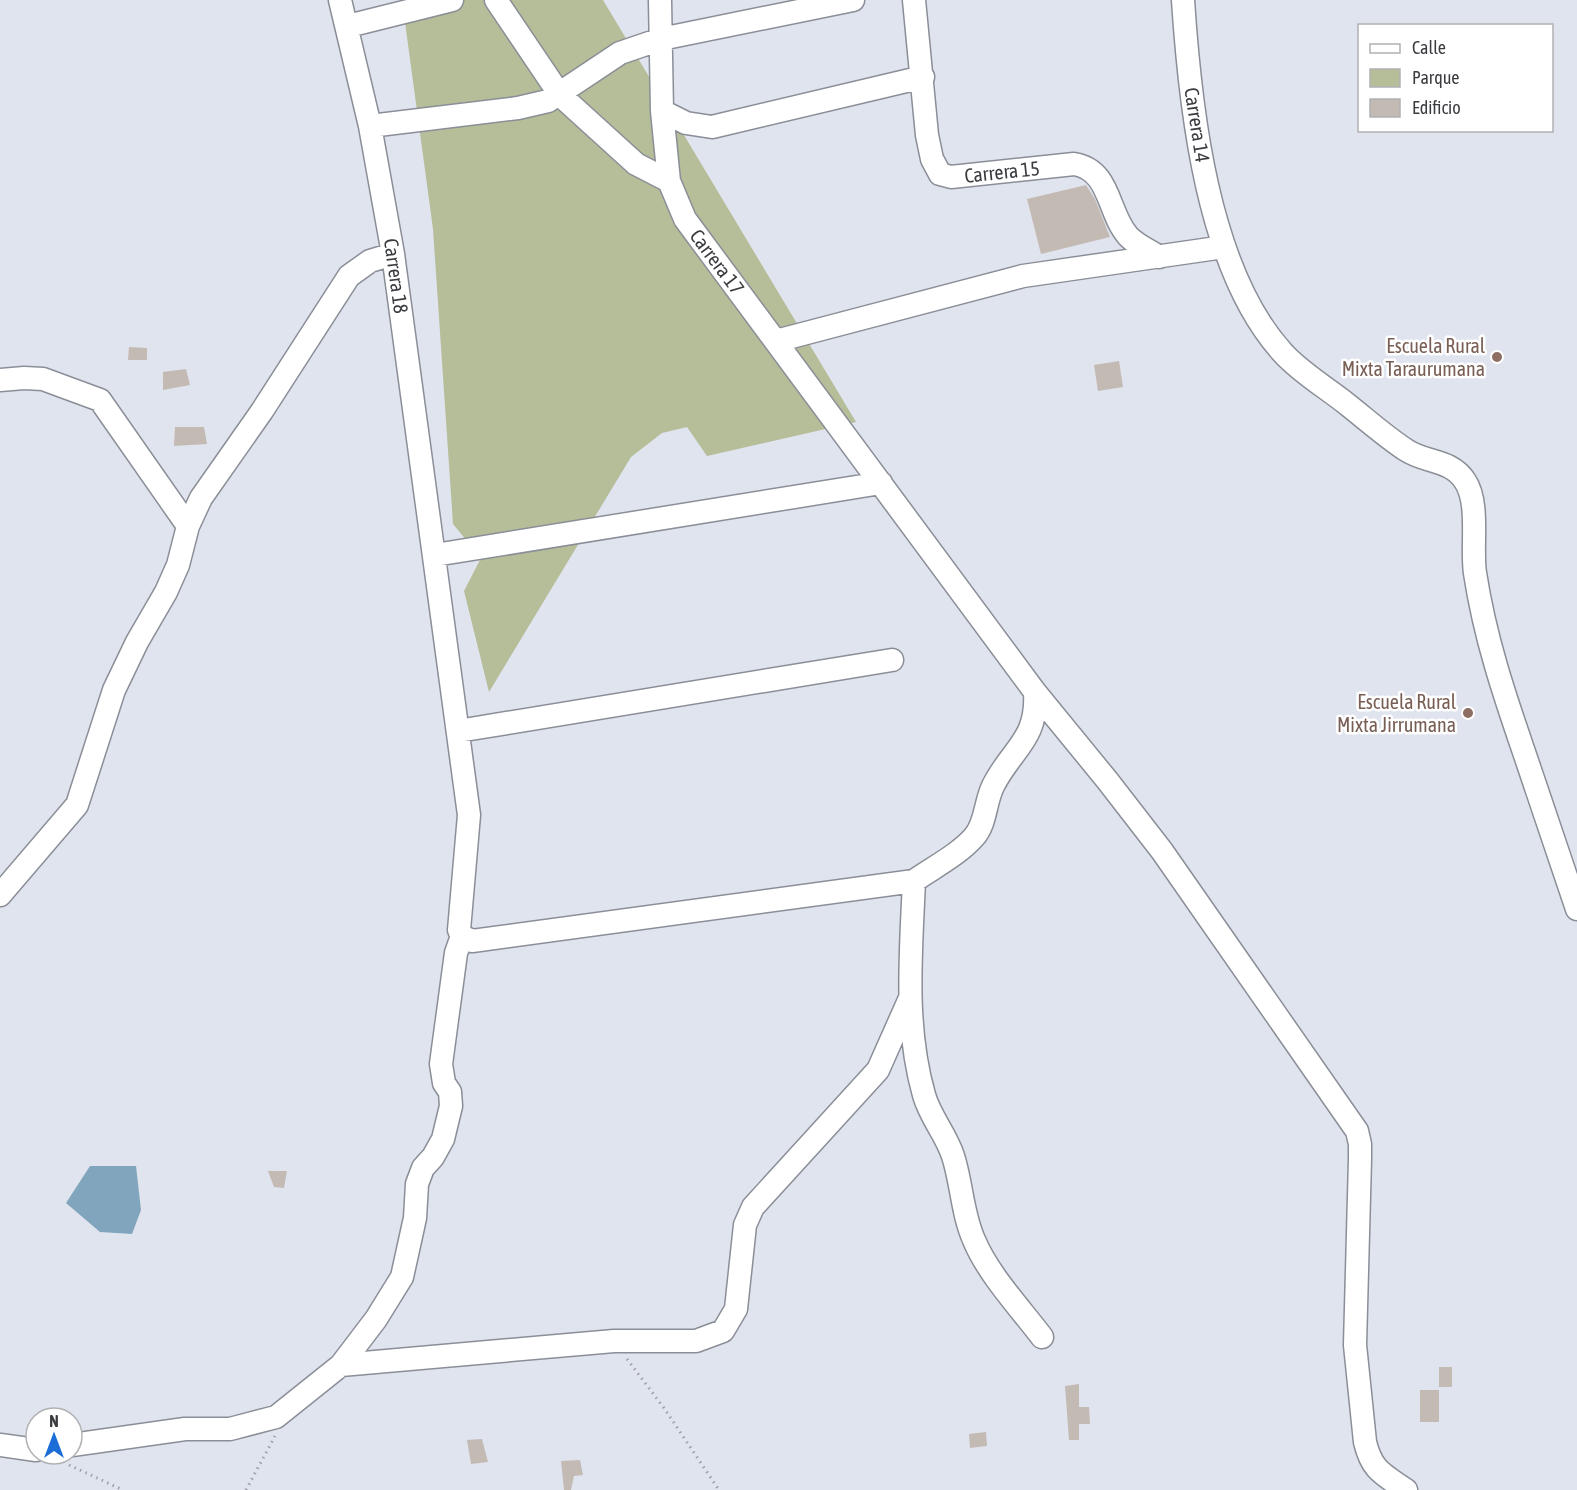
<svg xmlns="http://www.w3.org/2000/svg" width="1577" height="1490" font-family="'Asap Condensed',sans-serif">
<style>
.green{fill:#b5bd99}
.water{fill:#81a5bc}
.building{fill:#c4bab4}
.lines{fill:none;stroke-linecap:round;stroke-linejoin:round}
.minor-casing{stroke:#8a8e97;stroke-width:25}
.path{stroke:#9ea1a9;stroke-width:3;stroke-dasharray:1.5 4.5;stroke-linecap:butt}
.minor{stroke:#fff;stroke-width:22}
.education-dot{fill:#8d6e63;stroke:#fff;stroke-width:2}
.labels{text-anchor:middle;stroke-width:5;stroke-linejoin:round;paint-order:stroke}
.street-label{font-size:20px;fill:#3a3c40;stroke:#fff}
.education-label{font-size:20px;fill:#785e54;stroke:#fff;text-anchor:end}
</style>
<rect width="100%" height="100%" fill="#e0e4ee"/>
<path class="green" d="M402 0H603L856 422 707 456 687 427 662 433 631 457 489 692 464 591 481 558 453 524 433 229Z"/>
<path class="water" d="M90 1166H136L141 1210 132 1234 100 1232 66 1203Z"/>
<path class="building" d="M1086 185 1095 199 1110 237 1041 254 1027 199Z
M129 347 147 348V360H128Z
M1119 361 1123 387 1098 391 1094 365Z
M186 369 190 385 163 390V372Z
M175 427H204L207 444 174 446Z
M268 1171H287L284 1188 274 1187Z
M1439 1367H1452V1387H1439Z
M1079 1384V1407H1089L1090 1424H1079V1440H1069L1065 1386Z
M1420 1390H1439V1422H1420Z
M986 1432 987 1446 970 1448 969 1434Z
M482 1439 488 1462 471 1464 467 1440Z
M580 1460 583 1475 574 1476 571 1490H564L561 1461Z"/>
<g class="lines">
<g class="minor-casing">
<path id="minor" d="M496 0 560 95 636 164 669 181
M660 0 662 111 669 181 685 219 1035 692 1107 780 1162 851 1357 1131 1360 1144V1159L1355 1345 1365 1442C1372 1471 1383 1474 1406 1490
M914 0 927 135 932 159 940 174 951 177 1074 164C1111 170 1107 212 1128 236 1136 245 1149 250 1159 257
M1183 0C1190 107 1207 270 1283 353 1301 373 1327 388 1348 405 1367 420 1386 437 1406 450 1425 463 1451 459 1465 481 1480 503 1471 547 1475 573 1485 638 1504 694 1525 755 1543 807 1560 858 1577 909
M348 26 452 0
M662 111 686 123 712 127 923 77
M370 126 518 108 548 101 620 53 661 39 853 0
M776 341 1023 276 1224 247
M0 380 24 378 43 379 100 400 188 526
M435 555 881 483
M458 731 892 660
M914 881C911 952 904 1025 924 1095 930 1117 946 1134 953 1156 962 1184 962 1213 974 1240 988 1274 1020 1308 1042 1337
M0 895 77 805 114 690 137 642 166 592 178 565 188 526 201 498 262 411 349 276 370 261 393 254
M462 936 472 941 914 881C934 867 958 855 974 837 986 824 985 802 993 786 1012 748 1038 740 1035 692
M341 1365 614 1341H696L723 1331 736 1309 745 1225 753 1207 878 1070 910 998
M0 1445 36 1450
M72 1445 185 1429H230L276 1417 341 1365 376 1319 402 1277 415 1218 417 1184 423 1168 433 1157 443 1139 451 1106 450 1092 444 1083 441 1064 456 953 462 936 459 930 469 815 393 254 370 126 340 0"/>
</g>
<path class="path" d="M627 1359 664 1408 719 1490
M69 1465 123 1490
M246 1490 275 1436"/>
<use href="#minor" class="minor"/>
</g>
<g class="education-dot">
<circle cx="1497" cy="357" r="6"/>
<circle cx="1468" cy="713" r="6"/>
</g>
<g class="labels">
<g class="street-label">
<text transform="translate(1197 125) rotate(81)" y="7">Carrera 14</text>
<text transform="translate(1002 172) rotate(-6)" y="7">Carrera 15</text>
<text transform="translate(717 262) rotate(53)" y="7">Carrera 17</text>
<text transform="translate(396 276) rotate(82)" y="7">Carrera 18</text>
</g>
<g class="education-label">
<text x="1485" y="353">Escuela Rural<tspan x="1485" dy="23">Mixta Taraurumana</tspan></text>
<text x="1456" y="709">Escuela Rural<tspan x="1456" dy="23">Mixta Jirrumana</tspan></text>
</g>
</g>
<rect x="1358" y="24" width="195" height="108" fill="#ffffff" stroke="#b0b1b3" stroke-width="1.5"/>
<rect x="1370" y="44" width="30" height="9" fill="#ffffff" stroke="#b0b1b3" stroke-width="1.5"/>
<text x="1412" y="54" font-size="18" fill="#3a3c40">Calle</text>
<rect x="1370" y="69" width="30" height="18" fill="#b5bd99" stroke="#b0b1b3" stroke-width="1.5"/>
<text x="1412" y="84" font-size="18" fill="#3a3c40">Parque</text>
<rect x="1370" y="99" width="30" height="18" fill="#c4bab4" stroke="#b0b1b3" stroke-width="1.5"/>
<text x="1412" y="114" font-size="18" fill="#3a3c40">Edificio</text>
<g transform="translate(54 1436)"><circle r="28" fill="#ffffff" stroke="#b0b1b3" stroke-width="1.5"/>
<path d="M0-4.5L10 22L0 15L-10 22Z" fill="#1b6dd7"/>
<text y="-9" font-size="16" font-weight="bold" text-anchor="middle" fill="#3a3c40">N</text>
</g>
</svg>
